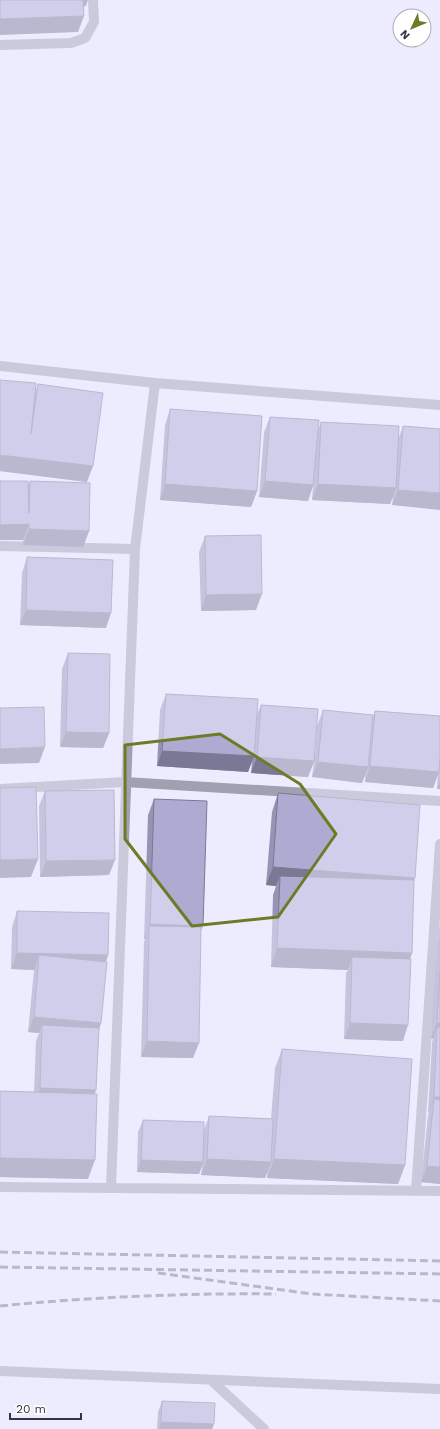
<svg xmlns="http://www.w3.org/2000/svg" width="440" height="1429" font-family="'Work Sans',sans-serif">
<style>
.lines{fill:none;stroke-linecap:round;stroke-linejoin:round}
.lane{stroke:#a1a0b1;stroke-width:10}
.street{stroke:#a1a0b1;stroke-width:10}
.rail{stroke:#7a7987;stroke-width:3;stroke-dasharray:8 4;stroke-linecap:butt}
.wall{fill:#9693b5}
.shaded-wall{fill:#7a7894}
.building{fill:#aeabd3;stroke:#7a7894}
.marked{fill:none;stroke:#6f7a26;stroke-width:3;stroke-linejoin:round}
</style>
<rect width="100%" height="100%" fill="#edecff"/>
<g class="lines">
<path class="lane" d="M0 45 71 43 85 38 94 22 93 0"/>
<path class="street" d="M0 366 155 383 440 405
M0 546 135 549
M0 789 125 782 440 801
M0 1187 440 1191
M111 1187 135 549 155 383
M416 1190 440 844
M0 1371 440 1389
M211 1380 264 1429"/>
<path class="rail" d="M0 1252 440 1261
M0 1267 440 1274
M158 1273 312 1294 440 1301
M0 1306C92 1297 184 1293 276 1294"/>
</g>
<path class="wall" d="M38 384 87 482 0 471 35 393Z
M170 409 257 491 251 507 160 500 165 425Z
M270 417 318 430 321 422 398 440 403 426 440 429 392 505 393 497 390 504 312 500 313 486 308 501 259 497 264 432Z
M0 481 28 486 30 481 89 531 83 547 23 545V540H0Z
M205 536 256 610 201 611 199 552Z
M27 557 106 628 20 625 22 573Z
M68 653 109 733 103 748 60 747 62 669Z
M166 694 256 717 261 705 315 756 317 726 323 710 373 716 375 711 440 716V789H437L438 773 433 788 365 782V775L362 783 312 777 314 762 308 777 251 773 252 761 248 772 157 766 160 710Z
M45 791 109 875 40 877 39 806Z
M278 793 415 878 414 880 412 953 410 959 403 1041 344 1039 346 973 348 970 271 967 273 895 276 886 266 885 272 812Z
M154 799 201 930 193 1058 141 1057 144 942 145 939H144L148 815Z
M17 911 108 955 106 962 101 1023 98 1031 96 1090 95 1093 88 1179 0 1177V1091L34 1092 36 1041 39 1033 28 1032 34 970 11 969 12 927Z
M440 922V1184L421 1182 428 1115 429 1112H428L432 1043 433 1039 431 1038 435 972Z
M282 1049 405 1165 398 1184 267 1178V1171L265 1178 201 1175 202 1166 199 1174 137 1172 138 1132 143 1120 204 1130 209 1116 271 1119 275 1068Z
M162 1401 214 1424 212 1429H157L158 1412Z"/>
<path class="shaded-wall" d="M79 0H88L86 6 77 7Z
M84 16 78 32 0 35V19Z
M0 455 93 466 87 482 0 471Z
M265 481 313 485 308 501 259 497Z
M165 484 257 491 251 507 160 500Z
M318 484 396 488 390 504 312 500Z
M398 490 440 493V510L392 505Z
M29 524 23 540H0V525Z
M29 529 89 531 83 547 23 545Z
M262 594 256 610 201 611 206 595Z
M26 610 111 613 106 628 20 625Z
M66 732 109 733 103 748 60 747Z
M45 747 39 763 0 764V749Z
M162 751 254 756 248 772 157 766Z
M257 757 314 761 308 777 251 773Z
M318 762 368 767 362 783 312 777Z
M370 766 439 772 433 788 365 782Z
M440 781V789H437Z
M38 859 31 877 0 878V860Z
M115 860 109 875 40 877 46 861Z
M273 867 415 878 408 897 280 876 276 886 266 885Z
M150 924 203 926 197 941 149 926 145 939H144Z
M277 948 412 953 405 972 352 957 348 970 271 967Z
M17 953 108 955 102 971 39 955 34 970 11 969Z
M34 1017 101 1023 96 1039 42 1025 39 1033 28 1032Z
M350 1023 408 1025 403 1041 344 1039Z
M437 1023H440V1039L437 1027 433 1039 431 1038Z
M147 1041 199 1043 193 1058 141 1057Z
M40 1088 96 1090 90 1106 34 1104Z
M434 1097H440V1113L434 1099 428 1112Z
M0 1158 95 1160 88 1179 0 1177Z
M207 1159 271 1162 265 1178 201 1175Z
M274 1159 405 1165 398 1184 267 1178Z
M141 1160 203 1162 199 1174 137 1172Z
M427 1166 440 1167V1184L421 1182Z
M161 1422 214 1424 212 1429H159Z"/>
<path class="building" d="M0 0H83L84 16 0 19Z
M0 380 36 383 31 434 38 384 103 393 93 466 0 455Z
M170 409 262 416 257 491 165 484Z
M270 417 319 420 313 485 265 481Z
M321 422 399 426 396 488 318 484Z
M403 426 440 429V493L398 490Z
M0 481H28L29 513 30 481 90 483 89 531 29 529V524L0 525Z
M261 535 262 594 206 595 205 536Z
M27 557 113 560 111 613 26 610Z
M68 653 110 654 109 733 66 732Z
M166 694 258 699 254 756 162 751Z
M261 705 318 709 314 761 257 757Z
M44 707 45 747 0 749V708Z
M323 710 373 715 368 767 318 762Z
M375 711 440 716V756L439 772 370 766Z
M36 787 38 859 0 860V788Z
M114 790 115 860 46 861 45 791Z
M278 793 420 805 415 878 273 867Z
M154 799 207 801 203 926 150 924Z
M280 876 414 880 412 953 277 948Z
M17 911 109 913 108 955 17 953Z
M149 926 201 927 199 1043 147 1041Z
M39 955 107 962 101 1023 34 1017Z
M352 957 411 959 408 1025 350 1023Z
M440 971V1023H437Z
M42 1025 99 1028 96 1090 40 1088Z
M437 1027H440V1097H434Z
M282 1049 412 1059 405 1165 274 1159Z
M0 1091 97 1094 95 1160 0 1158Z
M434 1099 440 1100V1167L427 1166Z
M209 1116 273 1119 271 1162 207 1159Z
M143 1120 204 1122 203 1162 141 1160Z
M162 1401 215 1403 214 1424 161 1422Z"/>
<path d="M0 0H440V1429H0ZM220 734 300 784 336 834 278 917 192 926 125 839V745Z" fill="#edecff" fill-opacity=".55" fill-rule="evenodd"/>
<path class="marked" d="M220 734 300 784 336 834 278 917 192 926 125 839V745Z"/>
<g transform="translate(412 28) rotate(226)"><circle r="19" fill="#ffffff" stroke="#aeadb2"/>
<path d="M0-3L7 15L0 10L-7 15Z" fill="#6f7a26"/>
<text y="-6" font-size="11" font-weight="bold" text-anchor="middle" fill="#34333f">N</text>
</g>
<path d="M10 1413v6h71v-6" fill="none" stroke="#34333f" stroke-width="2"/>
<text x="16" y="1413" font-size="12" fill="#34333f" stroke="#ffffff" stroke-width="3" paint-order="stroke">20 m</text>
</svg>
